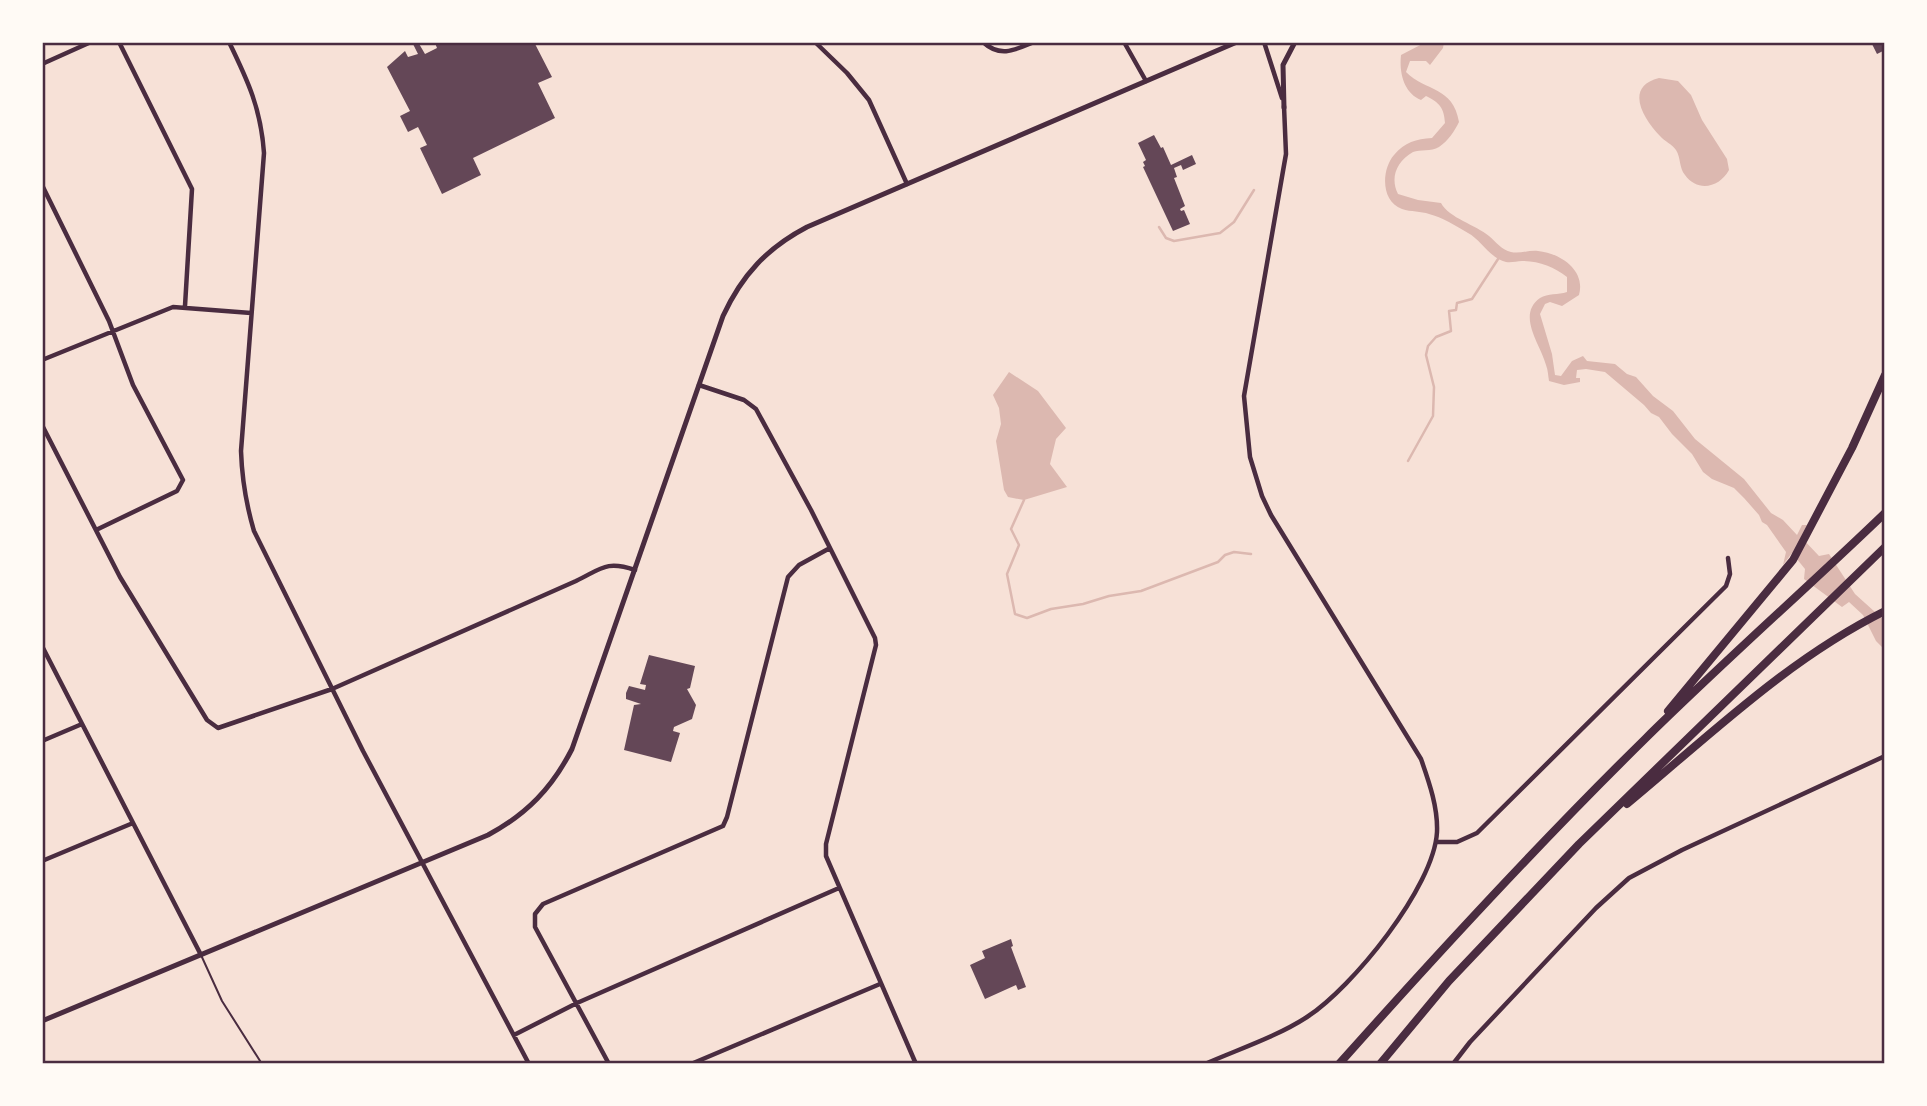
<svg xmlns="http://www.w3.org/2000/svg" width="1927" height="1106" font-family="'PT Sans Narrow',sans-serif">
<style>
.water{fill:#dcb8b0}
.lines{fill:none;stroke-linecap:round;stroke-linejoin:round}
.stream{stroke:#dcb8b0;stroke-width:2.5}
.building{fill:#644757}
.service{stroke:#4a2c40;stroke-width:2}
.minor{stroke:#4a2c40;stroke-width:4.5}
.tertiary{stroke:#4a2c40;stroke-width:5}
.motorway{stroke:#4a2c40;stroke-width:8}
.neatline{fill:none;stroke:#4a2c40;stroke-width:2.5}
</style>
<rect width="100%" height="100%" fill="#f7e1d7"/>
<path class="water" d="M1426 42H1444L1443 48 1430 65 1426 61H1410L1406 72C1426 92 1453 86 1459 122 1454 132 1448 141 1439 147 1431 152 1420 149 1413 152 1396 162 1390 178 1398 194L1418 200 1441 203C1449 218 1476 225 1489 236 1496 242 1502 250 1511 252 1519 254 1529 250 1538 251 1560 253 1586 270 1579 295L1562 306 1550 302 1545 304 1540 314 1552 354 1555 375 1561 376 1572 361 1583 356 1587 361 1615 364 1627 374 1636 377 1653 396 1673 411 1695 439 1744 479 1771 513 1783 520 1797 535 1802 525H1807L1801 537 1819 556 1829 554 1855 594 1885 621V650L1876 641 1863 615 1849 602 1842 607 1804 579 1805 569 1792 553 1783 565 1786 552 1767 525 1762 522 1759 515 1744 498 1734 488 1712 479 1703 472 1692 454 1672 434 1659 417 1651 413 1644 405 1605 372 1586 369 1577 370 1576 378H1580V382L1564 385 1549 381C1548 375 1548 370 1546 365 1541 345 1516 315 1540 298 1548 293 1558 295 1567 292V277C1554 267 1539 261 1522 261 1517 261 1511 263 1506 262 1491 259 1481 240 1468 233 1456 226 1442 217 1429 214 1421 211 1411 212 1402 209 1381 202 1381 170 1394 155 1405 142 1416 139 1432 138L1445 123C1444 108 1440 103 1426 96L1421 100C1404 93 1399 73 1401 55Z
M1659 78 1678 81 1691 95 1702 120 1727 159 1729 170C1720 187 1698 193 1685 175 1679 168 1681 158 1676 150 1672 144 1664 141 1660 136 1643 118 1624 87 1659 78Z
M1009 372 1038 391 1066 428 1056 439 1050 464 1067 487 1024 500 1008 497 1004 490 996 441 1001 424 999 408 993 395Z"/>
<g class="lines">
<path class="stream" d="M1159 227 1166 238 1174 241 1220 233 1234 222 1254 190
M1408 461 1433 416 1434 387 1426 355 1428 346 1436 337 1451 331 1449 311 1456 310 1457 303 1472 299 1500 256
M1024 500 1011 529 1019 545 1007 574 1015 614 1027 618 1051 609 1083 604 1109 596 1141 591 1218 562 1225 555 1234 552 1251 554"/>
</g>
<path class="building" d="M412 42H418L425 54 437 48 435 43 438 42H517L518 45 524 42H534L552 77 538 83 555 118 473 158 481 175 442 194 420 148 427 145 418 127 408 132 400 116 410 111 387 67 405 51 408 57 418 54Z
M1875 42H1885V50L1877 54 1872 44Z
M1154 135 1161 148 1163 147 1171 165 1192 155 1196 164 1183 170 1181 165 1174 168 1177 177 1174 178 1185 206 1180 209 1181 211 1184 210 1190 224 1173 231 1143 167 1145 166 1143 162 1146 160 1138 143Z
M649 655 695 666 690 688 687 689 696 705 692 719 674 727 673 731 680 733 671 762 624 750 634 705 641 704 626 699V693L629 686 645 690 646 685 640 684Z
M1011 939 1013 946 1011 947 1026 987 1018 990 1016 985 985 999 970 965 985 958 982 951Z"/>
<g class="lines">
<path class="service" d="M201 955 222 1001 262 1064"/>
<path class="minor" d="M119 42 192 189 185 306
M229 42C248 81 261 109 264 153L241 451C242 480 246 504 254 531L363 751 529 1064
M815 42 847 73 869 100 907 184
M983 42C1000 58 1015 50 1034 42
M1124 42 1146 81
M1264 42 1282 98
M42 64 91 42
M42 185 109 321 133 385 183 480 177 491 96 530
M42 360 173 307 251 313
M699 385 744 400 756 409 811 510 875 638 876 645 826 844V856L916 1064
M42 425 120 577 207 720 218 728 332 689 576 581C601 569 606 560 635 570
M42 646 201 955
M42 741 82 724
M1436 842H1457L1477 833 1726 586 1730 574 1728 558
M42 861 133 823
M514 1035 577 1003 839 888
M609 1064 535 927V914L543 904 723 826 727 817 788 577 799 565 830 548
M691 1064 880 984
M1205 1064C1239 1049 1276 1037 1307 1017 1352 988 1434 887 1437 832 1438 807 1429 782 1421 759L1271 515 1262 496 1250 457 1244 396 1283 171 1286 154 1284 106
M1453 1064 1470 1042 1596 908 1629 878 1682 850 1885 756"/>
<path class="tertiary" d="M1284 108 1283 65 1295 42
M42 1021 488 835C527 814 552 788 572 749L723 316C742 275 767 248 807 227L1237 42"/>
<path class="motorway" d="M1668 711 1793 560 1852 448 1885 375
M1627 804C1709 736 1788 659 1885 611
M1339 1064C1438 953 1539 843 1645 739 1723 662 1806 589 1885 513
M1380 1064 1449 981 1579 844 1885 547"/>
</g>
<rect width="1927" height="1106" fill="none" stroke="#fffaf5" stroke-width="88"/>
<rect x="44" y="44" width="1839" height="1018" class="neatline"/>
</svg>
